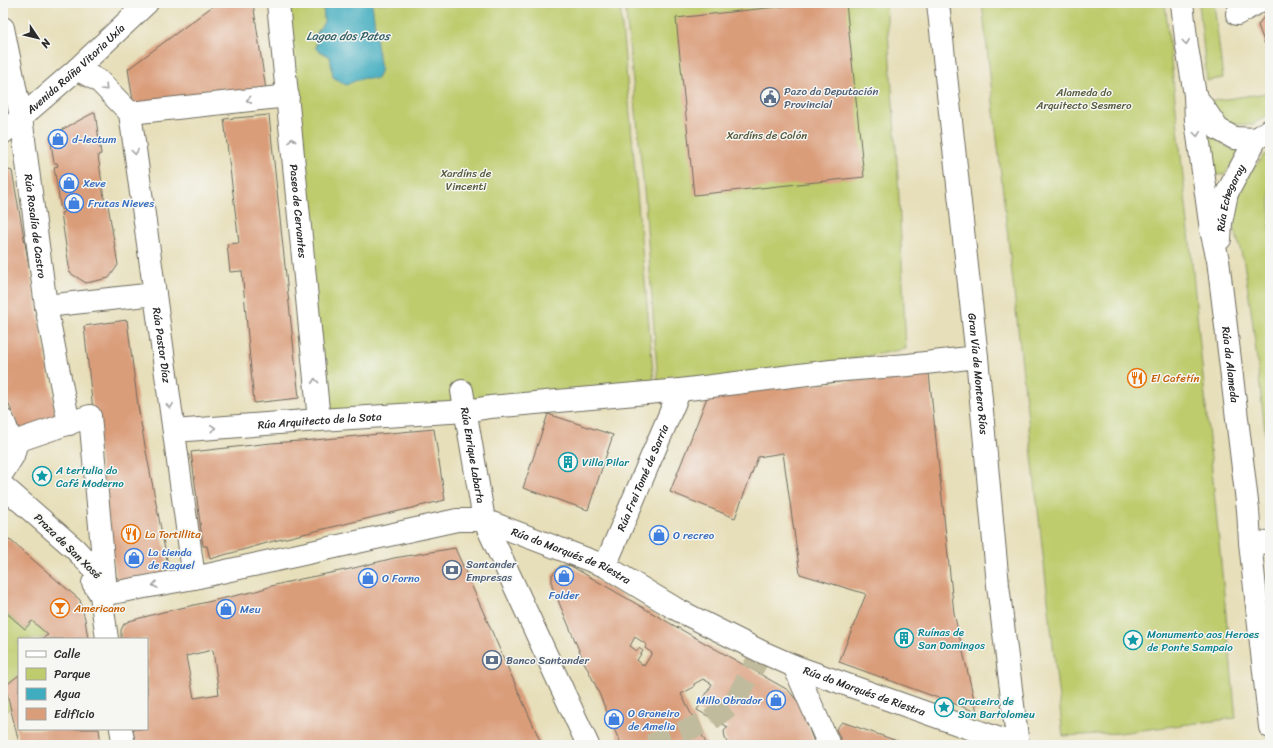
<svg xmlns="http://www.w3.org/2000/svg" width="1273" height="748" font-family="Sriracha,sans-serif">
<style>
.green{fill:#becc6d;stroke:#747c4c}
.water{fill:#40acbf;stroke:#366c75}
.building{fill:#da9d7a;fill-rule:evenodd}
.lines{fill:none;stroke-linecap:round;stroke-linejoin:round}
.street-tunnel{stroke:#c1bb9d;stroke-width:22;stroke-dasharray:22 11;stroke-linecap:butt}
.street-casing{stroke:#6d6a5d;stroke-width:24}
.street{stroke:#fff;stroke-width:22}
.oneway{stroke:#a0a0a0}
.labels{text-anchor:middle;stroke-width:3;stroke-linejoin:round;paint-order:stroke}
.street-label{font-size:11px;fill:#2b2b2b;stroke:#f6f6f2}
.service-label{font-size:11px;fill:#4e5e75;stroke:#f6f6f2;text-anchor:start}
.park-label{font-size:11px;fill:#575b3f;stroke:#f6f6f2}
.shop-label{font-size:11px;fill:#366cbe;stroke:#f6f6f2;text-anchor:start}
.food-label{font-size:11px;fill:#c56008;stroke:#f6f6f2;text-anchor:start}
.culture-label{font-size:11px;fill:#0d838f;stroke:#f6f6f2;text-anchor:start}
.water-label{font-size:12px;font-style:italic;fill:#335f66;stroke:#f6f6f2}
</style>
<rect width="100%" height="100%" fill="#f6f6f2"/>
<filter id="ink" filterUnits="userSpaceOnUse"><feTurbulence type="fractalNoise" baseFrequency=".025" numOctaves="2"/><feDisplacementMap in="SourceGraphic" scale="8" xChannelSelector="R" yChannelSelector="G"/><feConvolveMatrix kernelMatrix="1 2 1 2 8 2 1 2 1" color-interpolation-filters="sRGB"/></filter>
<filter id="wash" filterUnits="userSpaceOnUse"><feTurbulence type="fractalNoise" baseFrequency=".012" numOctaves="4" result="noise"/><feDisplacementMap in="SourceGraphic" scale="16" xChannelSelector="R" yChannelSelector="G"/><feGaussianBlur stdDeviation="0.9" result="paint"/><feColorMatrix in="noise" values="0 0 0 0 0 0 0 0 0 0 0 0 0 0 0 0 0 1.4 0 .05"/><feComposite in="paint" operator="in"/></filter>
<g filter="url(#wash)">
<rect width="100%" height="100%" fill="#e7dfba"/>
<path class="green" d="M278 3H620L655 393 319 420Z
M625 3H886L898 177 906 349 680 390 658 385 645 200Z
M982 3H1165L1192 262 1236 718 1119 733 1063 736Z
M1199 3H1214L1223 78 1207 81Z
M1268 93 1270 98V113L1252 125 1232 124 1216 114 1212 101Z
M1206 133 1228 147 1240 152 1225 174 1208 176Z
M1265 154 1270 162V475L1252 317 1244 263 1233 223 1239 194 1249 174Z
M3 611 25 629 32 621 48 635 41 639H19V675L5 686 11 708 3 714Z"/>
<path class="water" d="M323 3H372L378 51 381 69 377 79 365 78 355 81 346 85 333 77 330 57 316 49V34L324 22Z"/>
<g id="blocks">
<path class="building" d="M217 3H253L266 90 134 107 128 69Z
M812 3H846L864 177 694 195 676 18Z
M1270 10V58L1258 25 1268 11Z
M95 112 101 154 98 155 105 205H108L118 265 109 278 86 283 70 273 61 213 64 212V209L61 210 54 167 58 166 57 163H54L50 136Z
M269 115 299 398 254 403 242 271 230 272 227 244 239 243 224 119Z
M3 168 12 171 57 421 21 433 3 391Z
M127 320 138 406 145 446 168 565 163 573 122 581 116 577 93 411 84 326Z
M929 373 954 613 977 712 839 662 866 594 800 574 783 453 758 457 735 518 670 492 708 395Z
M548 414 613 435 588 510 523 488Z
M434 429 445 500 274 541 210 559 207 546H203L191 452 271 443 314 440Z
M3 534 80 600 85 619 88 639H41L48 635 32 621 25 629 3 610Z
M455 548 542 745H135L133 729H147V639H121V630L124 624 129 621 163 612 256 591 275 585 301 579 350 569 394 558ZM213 650 219 694 194 698 186 656Z
M565 565 571 566 666 621 788 690 800 704 815 745H728L725 738 724 731 728 727 697 710 712 684 703 679 694 684V687L681 694 707 745H621L595 684 584 662 552 586V575L560 566ZM635 637 647 645 645 648 652 653 644 666 637 660 643 651 639 648 637 651 630 646Z
M19 675V729H99L101 745H14L19 743 5 686Z
M842 722 909 745H843L836 729Z"/>
</g>
</g>
<g filter="url(#ink)">
<use href="#blocks" fill-opacity="0" stroke="#6d6a5d" stroke-width="1"/>
<g class="lines">
<path class="street-tunnel" d="M650 745 711 720 735 701 762 652"/>
<g class="street-casing">
<g id="street">
<path id="s1" d="M278 3 319 420"/>
<path id="s2" d="M938 3 977 357 998 585 1018 745"/>
<path id="s3" d="M1182 3 1187 47 1195 95 1196 121 1211 230 1218 260 1248 510 1250 542 1270 727"/>
<path d="M1237 14 1257 3"/>
<path id="s4" d="M3 28 21 117 46 306 69 424"/>
<path id="s5" d="M77 69 99 81 130 113 194 578"/>
<path d="M1195 95 1218 129 1234 138 1256 139"/>
<path d="M130 113 288 96"/>
<path id="s6" d="M3 133 77 69 147 3"/>
<path id="s7" d="M1220 239 1221 223 1227 193 1256 139 1270 130"/>
<path d="M46 306 155 294"/>
<path id="s8" d="M462 391 484 520 588 745"/>
<path d="M3 420C10 435 10 439 3 454"/>
<path id="s9" d="M174 431 319 420 466 411 490 407 680 390 831 371 908 365 977 357"/>
<path d="M3 472 13 456 17 441 90 416 105 581 75 549 3 486"/>
<path d="M1250 542 1270 543"/>
<path id="s10" d="M605 566 680 390"/>
<path d="M93 583 101 595 107 639"/>
<path id="s11" d="M101 595 194 578 457 520H484L605 566 676 609 762 652 794 666 1017 745"/>
<path d="M794 666 829 745"/>
<path d="M121 729 124 745"/>
</g>
</g>
<use href="#street" class="street"/>
</g>
<defs><path id="oneway-chevron" d="M-2-3.5L2.5 0L-2 3.5" fill="none" stroke-width="1.6" stroke-linecap="round" stroke-linejoin="round"/></defs>
<g class="oneway">
<use href="#oneway-chevron" transform="translate(1186 42) rotate(83)"/>
<use href="#oneway-chevron" transform="translate(105 88) rotate(46)"/>
<use href="#oneway-chevron" transform="translate(249 100) rotate(174)"/>
<use href="#oneway-chevron" transform="translate(1197 134) rotate(82)"/>
<use href="#oneway-chevron" transform="translate(292 140) rotate(-96)"/>
<use href="#oneway-chevron" transform="translate(135 152) rotate(82)"/>
<use href="#oneway-chevron" transform="translate(315 381) rotate(-95)"/>
<use href="#oneway-chevron" transform="translate(170 406) rotate(82)"/>
<use href="#oneway-chevron" transform="translate(213 428) rotate(-4)"/>
<use href="#oneway-chevron" transform="translate(155 585) rotate(169)"/>
</g>
</g>
<defs>
<g id="civic-ring" transform="scale(1)"><circle r="9.5" fill="#f6f6f2" stroke="#5c6f8a" stroke-width="1.5"/><path d="M-.6-6.5H3V-4.5H.6V-3L4-1V1h2V6H-6V1h2V-1L-.6-3ZM-1.2 2.5V6h2.4V2.5Z" fill="#5c6f8a"/></g>
<g id="shop-ring" transform="scale(1)"><circle r="9.5" fill="#f6f6f2" stroke="#3f7fe0" stroke-width="1.5"/><path d="M-5-2.5h2.3a2.7 3.5 0 0 1 5.4 0H5L5.5 6h-11ZM-1.5-2.5h3a1.5 2.3 0 0 0-3 0Z" fill="#3f7fe0"/></g>
<g id="restaurant-ring" transform="scale(1)"><circle r="9.5" fill="#f6f6f2" stroke="#e8710a" stroke-width="1.5"/><path d="M-5-6h1v4h1v-4h1v4h1v-4h1v5L-1.5 .5V6h-2V.5L-5-1ZM5-6V6H3V1.5H1.5Q1.5-4 5-6Z" fill="#e8710a"/></g>
<g id="building-ring" transform="scale(1)"><circle r="9.5" fill="#f6f6f2" stroke="#0f9aa8" stroke-width="1.5"/><path d="M-4-6H4V6H1V3H-1V6H-4ZM-2.5-4.3h1.7v1.8h-1.7ZM.8-4.3h1.7v1.8H.8ZM-2.5-1h1.7V.8h-1.7ZM.8-1h1.7V.8H.8Z" fill="#0f9aa8"/></g>
<g id="sight-ring" transform="scale(1)"><circle r="9.5" fill="#f6f6f2" stroke="#0f9aa8" stroke-width="1.5"/><path d="M0-6L1.8-2.2L6-1.7L2.9 1.2L3.7 5.4L0 3.3L-3.7 5.4L-2.9 1.2L-6-1.7L-1.8-2.2Z" fill="#0f9aa8"/></g>
<g id="bank-ring" transform="scale(1)"><circle r="9.5" fill="#f6f6f2" stroke="#5c6f8a" stroke-width="1.5"/><path d="M-6-4H6V4H-6ZM0-2.3a2.3 2.3 0 1 0 0 4.6a2.3 2.3 0 1 0 0-4.6Z" fill="#5c6f8a"/></g>
<g id="bar-ring" transform="scale(1)"><circle r="9.5" fill="#f6f6f2" stroke="#e8710a" stroke-width="1.5"/><path d="M-6-5H6L.8 .8V4.5H3.5V6h-7V4.5H-.8V.8Z" fill="#e8710a"/></g>
</defs>
<g fill-rule="evenodd">
<use href="#civic-ring" x="770" y="97"/>
<use href="#shop-ring" x="58" y="139"/>
<use href="#shop-ring" x="69" y="183"/>
<use href="#shop-ring" x="74" y="203"/>
<use href="#restaurant-ring" x="1137" y="378"/>
<use href="#building-ring" x="568" y="462"/>
<use href="#sight-ring" x="42" y="476"/>
<use href="#restaurant-ring" x="131" y="534"/>
<use href="#shop-ring" x="659" y="535"/>
<use href="#shop-ring" x="134" y="558"/>
<use href="#bank-ring" x="452" y="570"/>
<use href="#shop-ring" x="564" y="576"/>
<use href="#shop-ring" x="368" y="578"/>
<use href="#bar-ring" x="60" y="608"/>
<use href="#shop-ring" x="226" y="609"/>
<use href="#building-ring" x="904" y="638"/>
<use href="#sight-ring" x="1133" y="640"/>
<use href="#bank-ring" x="492" y="660"/>
<use href="#shop-ring" x="776" y="700"/>
<use href="#sight-ring" x="944" y="707"/>
<use href="#shop-ring" x="614" y="719"/>
</g>
<g class="labels">
<g class="street-label">
<text dy="4" stroke="none"><textPath href="#s6" startOffset="97">Avenida Raíña Vitoria Uxía</textPath></text>
<text dy="4" stroke="none"><textPath href="#s7" startOffset="43">Rúa Echegaray</textPath></text>
<text dy="4" stroke="none"><textPath href="#s1" startOffset="209">Paseo de Cervantes</textPath></text>
<text dy="4" stroke="none"><textPath href="#s4" startOffset="201">Rúa Rosalía de Castro</textPath></text>
<text dy="4" stroke="none"><textPath href="#s5" startOffset="304">Rúa Pastor Díaz</textPath></text>
<text dy="4" stroke="none"><textPath href="#s3" startOffset="365">Rúa da Alameda</textPath></text>
<text dy="4" stroke="none"><textPath href="#s2" startOffset="373">Gran Vía de Montero Ríos</textPath></text>
<text dy="4" stroke="none"><textPath href="#s9" startOffset="146">Rúa Arquitecto de la Sota</textPath></text>
<text dy="4" stroke="none"><textPath href="#s8" startOffset="65">Rúa Enrique Labarta</textPath></text>
<text dy="4" stroke="none"><textPath href="#s10" startOffset="96">Rúa Frei Tomé de Sarria</textPath></text>
<text transform="translate(68 546) rotate(44)" y="4">Praza de San Xosé</text>
<text dy="4" stroke="none"><textPath href="#s11" startOffset="485">Rúa do Marqués de Riestra</textPath></text>
<text dy="4" stroke="none"><textPath href="#s11" startOffset="809">Rúa do Marqués de Riestra</textPath></text>
</g>
<g class="service-label">
<text x="784" y="95">Pazo da Deputación<tspan x="784" dy="13">Provincial</tspan></text>
<text x="466" y="568">Santander<tspan x="466" dy="13">Empresas</tspan></text>
<text x="506" y="664">Banco Santander</text>
</g>
<g class="park-label">
<text x="1084" y="96">Alameda do<tspan x="1084" dy="13">Arquitecto Sesmero</tspan></text>
<text x="767" y="139">Xardíns de Colón</text>
<text x="466" y="177">Xardíns de<tspan x="466" dy="13">Vincenti</tspan></text>
</g>
<g class="shop-label">
<text x="72" y="143">d-lectum</text>
<text x="83" y="187">Xeve</text>
<text x="88" y="207">Frutas Nieves</text>
<text x="673" y="539">O recreo</text>
<text x="148" y="556">La tienda<tspan x="148" dy="13">de Raquel</tspan></text>
<text x="382" y="582">O Forno</text>
<text x="564" y="599" text-anchor="middle">Folder</text>
<text x="240" y="613">Meu</text>
<text x="762" y="704" text-anchor="end">Millo Obrador</text>
<text x="628" y="717">O Graneiro<tspan x="628" dy="13">de Amelia</tspan></text>
</g>
<g class="food-label">
<text x="1151" y="382">El Cafetín</text>
<text x="145" y="538">La Tortillita</text>
<text x="74" y="612">Americano</text>
</g>
<g class="culture-label">
<text x="582" y="466">Villa Pilar</text>
<text x="56" y="474">A tertulia do<tspan x="56" dy="13">Café Moderno</tspan></text>
<text x="918" y="636">Ruínas de<tspan x="918" dy="13">San Domingos</tspan></text>
<text x="1147" y="638">Monumento aos Heroes<tspan x="1147" dy="13">de Ponte Sampaio</tspan></text>
<text x="958" y="705">Cruceiro de<tspan x="958" dy="13">San Bartolomeu</tspan></text>
</g>
<g class="water-label">
<text x="348" y="40">Lagoa dos Patos</text>
</g>
</g>
<rect width="1273" height="748" fill="none" stroke="#f6f6f2" stroke-width="16"/>
<rect x="18" y="638" width="130" height="92" fill="#f6f6f2" stroke="#a5a5a2"/>
<rect x="26" y="651" width="20" height="6" fill="#ffffff" stroke="#a5a5a2"/>
<text x="54" y="658" font-size="12" fill="#2b2b2b">Calle</text>
<rect x="26" y="668" width="20" height="12" fill="#becc6d" stroke="#a5a5a2"/>
<text x="54" y="678" font-size="12" fill="#2b2b2b">Parque</text>
<rect x="26" y="688" width="20" height="12" fill="#40acbf" stroke="#a5a5a2"/>
<text x="54" y="698" font-size="12" fill="#2b2b2b">Agua</text>
<rect x="26" y="708" width="20" height="12" fill="#da9d7a" stroke="#a5a5a2"/>
<text x="54" y="718" font-size="12" fill="#2b2b2b">Edificio</text>
<g transform="translate(38 38) rotate(125)" stroke="#f6f6f2" stroke-width="3" paint-order="stroke">
<path d="M0-3L7 15L0 10L-7 15Z" fill="#2b2b2b"/>
<text y="-6" font-size="11" font-weight="bold" text-anchor="middle" fill="#2b2b2b">N</text>
</g>
</svg>
